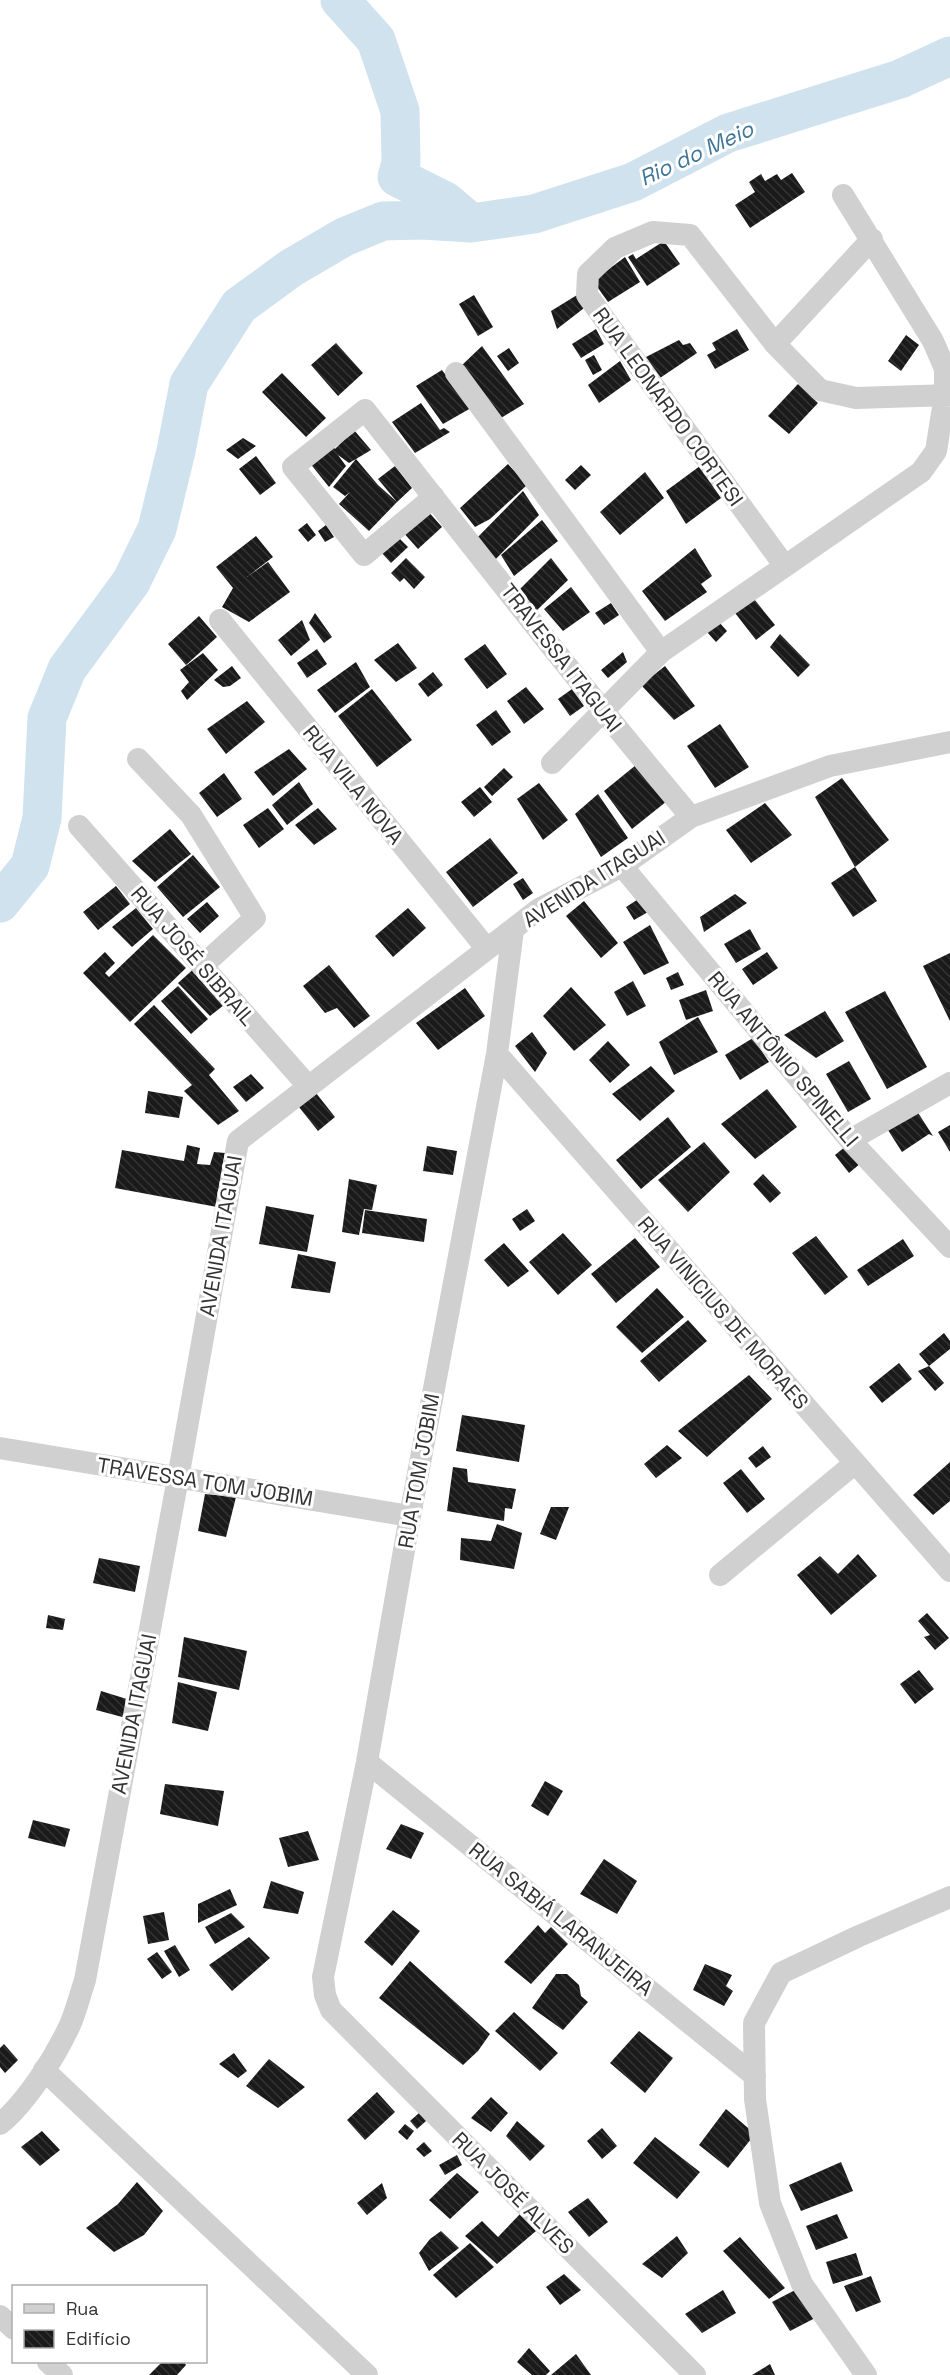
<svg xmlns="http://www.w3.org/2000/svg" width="950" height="2375" font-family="'Space Grotesk',sans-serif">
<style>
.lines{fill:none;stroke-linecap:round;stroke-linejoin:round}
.river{stroke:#cfe2ee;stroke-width:39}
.building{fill:url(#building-back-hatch)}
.street{stroke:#d0d0d0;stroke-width:22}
.labels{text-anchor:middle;stroke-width:6;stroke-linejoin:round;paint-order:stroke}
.street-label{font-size:21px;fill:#333;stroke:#fff}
.water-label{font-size:22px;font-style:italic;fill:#3f7597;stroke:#fff}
</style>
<defs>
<pattern id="building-back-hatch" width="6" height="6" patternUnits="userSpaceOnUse" patternTransform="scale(1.5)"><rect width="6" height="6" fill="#1a1a1a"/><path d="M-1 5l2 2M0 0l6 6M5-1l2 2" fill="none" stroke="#333"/></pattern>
</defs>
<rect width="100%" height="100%" fill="#fff"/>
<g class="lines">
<path class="river" d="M340 0 376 40 400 111 401 163 397 177 445 201 471 223
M0 903 30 866 42 818 47 718 67 669 131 582 157 529 176 451 189 384 239 306 291 268 344 237 383 221 422 220 471 223 534 214 633 182 728 133 900 79 950 56"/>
</g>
<path class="building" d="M792 173 805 192 750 228 735 205 755 192 749 182 761 174 765 181 777 174 781 180Z
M664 241 680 264 647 286 628 257 633 254 636 259Z
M625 257 640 282 608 302 593 281Z
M474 295 493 327 478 336 459 304Z
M577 295 588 305 557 329 551 311Z
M596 329 604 344 581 358 572 344Z
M737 329 749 350 715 369 707 355 716 350 712 343Z
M906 335 919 345 901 371 888 361Z
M679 340 683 345 690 343 697 353 660 378 646 357Z
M336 343 363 373 338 396 311 365Z
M482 346 524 404 496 421 460 367Z
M509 348 519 363 508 371 497 356Z
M594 355 602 370 593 375 585 360Z
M620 361 631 380 599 403 588 385Z
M442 370 471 408 443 424 416 386Z
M282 373 326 418 306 437 262 392Z
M798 384 818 403 789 434 768 416Z
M421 403 440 430 444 428 450 432 415 453 392 422Z
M354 430 371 450 356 459 378 485 397 502 378 479 395 466 412 488 397 502 369 531 339 504 350 492 345 496 333 487 356 459 349 463 338 455 346 466 329 487 309 462 331 443 335 449Z
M243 438 256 446 238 459 226 450Z
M256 456 276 483 260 495 239 469Z
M508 464 527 485 490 519 475 527 460 508Z
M581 465 591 475 575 490 565 480Z
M700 466 721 498 686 524 666 491Z
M645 472 664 498 620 535 600 512Z
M523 491 539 515 492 563 474 541Z
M426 509 442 527 418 549 402 531Z
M542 520 558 541 514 576 501 555Z
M307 523 316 535 308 542 298 530Z
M326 525 334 537 325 542 318 531Z
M256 536 273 557 247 577 268 562 290 592 249 622 222 607 233 588 216 567Z
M397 536 408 547 391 563 380 551Z
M695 548 712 576 701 584 707 592 665 621 642 591Z
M406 558 425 577 414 589 404 578 400 582 391 573Z
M551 558 568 580 534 613 517 592Z
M571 587 590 612 563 631 544 609Z
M750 594 775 625 756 640 732 609Z
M611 603 619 615 604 625 595 613Z
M315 613 332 637 324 643 309 623Z
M199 616 217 637 186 665 168 644Z
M302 620 310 640 291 656 278 640Z
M718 621 727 631 716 642 707 632Z
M780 634 810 665 798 677 770 647Z
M398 643 417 668 396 682 374 660Z
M485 644 507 674 487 689 464 659Z
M317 649 327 664 307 678 297 663Z
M623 652 627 662 608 678 601 670Z
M203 653 218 670 187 700 181 691 189 682 180 670Z
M356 662 370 687 335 713 317 690Z
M232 666 241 678 230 686 223 687 214 680Z
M665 666 695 706 674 720 641 685Z
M433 672 443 685 428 697 418 684Z
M526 687 544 709 524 724 507 701Z
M372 689 412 740 377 767 338 716Z
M572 689 584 706 570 716 558 699Z
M247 701 265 722 226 754 207 729Z
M496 710 511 732 492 746 476 725Z
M720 724 749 767 715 788 687 746Z
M289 749 307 769 273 796 254 772Z
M636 765 667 801 632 829 604 791Z
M504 768 513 777 492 796 484 787Z
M224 773 242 799 217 817 199 793Z
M842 778 889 840 855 867 815 797Z
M299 782 313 804 287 825 272 805Z
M539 783 568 820 543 840 517 799Z
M480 787 492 802 474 817 461 802Z
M598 794 628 838 601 857 575 814Z
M765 803 792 835 751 863 726 830Z
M268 808 284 829 259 848 243 825Z
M318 808 337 829 314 845 295 825Z
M170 829 191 854 155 882 132 861Z
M490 838 518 873 473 907 446 872Z
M193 855 220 887 183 917 157 887Z
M855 867 877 901 853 917 831 883Z
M523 878 533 893 523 900 513 884Z
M116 886 130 904 98 930 83 912Z
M735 894 747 903 704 932 700 917Z
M640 898 648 912 634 920 626 907Z
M584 901 618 943 601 958 566 916Z
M207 902 219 916 200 933 187 919Z
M136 908 153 929 132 947 112 927Z
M408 908 426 928 393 957 375 936Z
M650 925 669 963 644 975 623 942Z
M750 929 761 949 736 963 724 944Z
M153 935 186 968 130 1022 83 973 105 952 115 963 105 973 109 977Z
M767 952 778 968 753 985 742 969Z
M950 953V1021L923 966Z
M198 965 229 1001 210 1016 178 983Z
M329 965 370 1016 354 1028 337 1008 325 1013 303 986Z
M678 972 684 985 671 990 666 978Z
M633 981 646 1006 627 1016 614 992Z
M178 986 208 1019 191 1034 161 1001Z
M571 987 606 1025 574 1051 543 1016Z
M465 988 485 1016 438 1050 416 1023Z
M706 990 713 1011 686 1020 679 1000Z
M885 991 927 1067 887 1089 845 1012Z
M154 1005 215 1069 209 1075 239 1111 218 1125 184 1091 192 1085 134 1024Z
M825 1011 844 1041 816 1058 784 1035Z
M698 1017 718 1052 674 1075 659 1042Z
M532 1032 547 1053 535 1072 515 1046Z
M753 1038 769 1062 740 1080 725 1055Z
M608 1041 630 1065 610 1083 589 1060Z
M849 1061 871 1099 848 1112 826 1074Z
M651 1066 675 1091 640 1121 612 1094Z
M251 1074 264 1088 246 1102 233 1087Z
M767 1089 797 1127 755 1159 721 1124Z
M148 1091 183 1097 179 1118 145 1113Z
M316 1093 335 1117 318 1131 299 1107Z
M915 1108 933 1136 929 1134 902 1152 886 1127Z
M668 1117 691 1147 641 1189 616 1160Z
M950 1125V1152L938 1132Z
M704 1142 730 1172 688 1212 658 1180Z
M187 1145 200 1148 197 1164 210 1165 214 1152 225 1153 222 1168H226L217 1207 115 1188 122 1150 184 1161Z
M427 1146 457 1151 453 1175 423 1171Z
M846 1146 861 1163 849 1173 835 1155Z
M763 1174 781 1193 770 1203 753 1184Z
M349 1179 377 1185 372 1210 364 1209 359 1235 342 1232Z
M266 1206 314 1215 307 1252 259 1244Z
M527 1209 535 1221 520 1231 512 1219Z
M365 1210 427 1219 424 1242 362 1233Z
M563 1233 592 1265 558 1295 529 1262Z
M816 1236 848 1277 825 1295 792 1253Z
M635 1238 660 1267 616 1303 591 1274Z
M903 1239 914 1256 868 1286 857 1270Z
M504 1243 529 1271 508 1287 484 1260Z
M298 1254 336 1262 330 1293 291 1288Z
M657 1288 684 1317 642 1353 616 1327Z
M688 1320 707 1341 659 1382 640 1361Z
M944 1333 950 1341V1349L929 1366 944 1383 935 1391 918 1371 929 1366 919 1354Z
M899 1363 912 1379 882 1403 869 1387Z
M749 1375 772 1399 707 1457 678 1431Z
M462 1415 525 1425 519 1462 456 1451Z
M667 1445 682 1458 656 1478 644 1464Z
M763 1446 771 1457 756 1468 748 1458Z
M950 1462V1501L933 1515 913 1495Z
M453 1467 467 1469 468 1482 516 1489 512 1509 505 1508 504 1521 447 1511Z
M741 1469 765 1499 747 1513 723 1483Z
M205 1494 236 1497 226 1537 198 1531Z
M551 1507H569L556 1540 540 1534Z
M497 1524 522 1533 514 1569 460 1560 461 1538 491 1541Z
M858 1554 877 1576 831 1615 797 1575 820 1556 838 1574Z
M99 1558 140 1566 135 1592 93 1583Z
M927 1613 949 1638 935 1650 924 1637 930 1635 918 1621Z
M48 1615 65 1619 63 1630 46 1628Z
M184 1637 247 1651 239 1690 178 1677Z
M919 1670 934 1689 915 1704 900 1684Z
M178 1682 217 1692 208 1731 172 1723Z
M101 1691 130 1700 126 1718 96 1710Z
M545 1781 563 1791 548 1816 531 1806Z
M165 1784 224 1791 218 1826 160 1814Z
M33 1820 70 1829 65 1847 28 1838Z
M401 1824 424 1833 411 1859 386 1849Z
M308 1831 319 1860 288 1867 279 1838Z
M604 1859 637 1881 617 1914 580 1894Z
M271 1881 304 1892 298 1914 263 1908Z
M230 1889 237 1905 198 1923V1904Z
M393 1910 420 1931 392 1966 364 1942Z
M164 1912 169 1940 148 1944 143 1916Z
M231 1913 245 1927 215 1944 205 1927Z
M538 1925 545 1933 551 1927 568 1944 531 1984 504 1962Z
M249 1937 270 1958 232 1991 209 1965Z
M175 1945 190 1970 179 1977 164 1951Z
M157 1952 172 1972 162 1979 147 1959Z
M410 1961 490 2034 478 2051 463 2065 379 1998Z
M705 1964 732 1975 726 1986 733 1991 724 2006 693 1990Z
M556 1974H567L579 1985 581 1996 588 2002 563 2030 532 2008Z
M514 2012 558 2053 540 2071 495 2031Z
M639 2031 673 2058 645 2093 610 2063Z
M4 2044 18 2060 5 2073 0 2067V2048Z
M234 2053 247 2071 238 2078 219 2064Z
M269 2059 305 2087 278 2108 246 2086Z
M377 2092 395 2112 365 2140 347 2120Z
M491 2097 508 2113 491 2132 471 2118Z
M726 2109 755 2134 728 2168 699 2145Z
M419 2113 426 2121 417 2129 410 2121Z
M517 2121 545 2146 530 2161 506 2136Z
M405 2124 414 2131 407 2140 398 2132Z
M602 2128 617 2146 602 2159 587 2141Z
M42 2131 60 2150 40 2166 21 2147Z
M655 2137 700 2172 677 2199 633 2163Z
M424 2142 432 2151 424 2157 416 2149Z
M457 2155 462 2165 445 2175 439 2165Z
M841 2162 853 2191 801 2211 789 2185Z
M457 2173 479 2192 450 2219 429 2200Z
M137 2182 163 2211 144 2235 114 2252 86 2228 118 2204Z
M382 2183 387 2198 367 2215 357 2203Z
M588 2198 608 2222 589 2237 568 2212Z
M520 2214 536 2231 497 2264 465 2236 482 2221 498 2237Z
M837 2214 848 2238 816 2250 806 2226Z
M441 2231 459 2248 429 2271 419 2253 430 2239Z
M677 2236 688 2253 662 2278 642 2264Z
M740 2237 785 2288 769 2299 723 2251Z
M470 2243 494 2267 456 2298 433 2275Z
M856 2253 863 2275 833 2284 826 2262Z
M564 2274 581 2290 560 2305 546 2287Z
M871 2276 881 2302 856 2312 844 2286Z
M801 2287 821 2315 790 2331 772 2302Z
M723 2290 736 2313 702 2333 685 2314Z
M529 2348 550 2371 546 2375H532L517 2362Z
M576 2354 591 2375H551Z
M162 2362H184L186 2365 177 2375H149Z
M770 2364 775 2375H752Z"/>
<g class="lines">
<path class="street" d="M775 344 872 239
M456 373 661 652
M434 497 364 555 293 467 365 410C473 547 579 684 691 817
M784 565 587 295 588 274 615 248 653 232 690 235 775 344 820 390 856 398 950 395
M220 620 487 949
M138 759 191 815 255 918 202 966
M552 763 661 652 921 472 936 451 945 395V369L933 341 843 195
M79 826 308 1086
M622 866 850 1140 950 1247
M513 930 497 1054 410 1516 367 1762 323 1977 325 1995 331 2010 695 2375
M497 1054 950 1571
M850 1140 950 1083
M0 1448 410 1516
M720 1575 854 1464
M367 1762 755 2076
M44 2070 367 2375
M0 2124C27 2102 55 2057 70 2025 76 2011 80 1995 85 1980L178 1478 238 1141 539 909 622 866 691 817 830 766 950 742
M0 2316 14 2329
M48 2362 62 2375
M866 2375 802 2284 770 2203 755 2099 754 2023 781 1973 859 1936 950 1897"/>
</g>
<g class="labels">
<g class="street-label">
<text transform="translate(668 407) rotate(54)" y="7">RUA LEONARDO CORTESI</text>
<text transform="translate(561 658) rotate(52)" y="7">TRAVESSA ITAGUAI</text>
<text transform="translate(353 785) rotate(51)" y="7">RUA VILA NOVA</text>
<text transform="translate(594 879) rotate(-32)" y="7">AVENIDA ITAGUAI</text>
<text transform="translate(193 956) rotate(49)" y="7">RUA JOSÉ SIBRAIL</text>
<text transform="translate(783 1059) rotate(50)" y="7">RUA ANTÔNIO SPINELLI</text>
<text transform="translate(221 1236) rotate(-80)" y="7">AVENIDA ITAGUAI</text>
<text transform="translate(723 1313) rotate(49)" y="7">RUA VINICIUS DE MORAES</text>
<text transform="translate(419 1471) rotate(-80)" y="7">RUA TOM JOBIM</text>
<text transform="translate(205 1482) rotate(9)" y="7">TRAVESSA TOM JOBIM</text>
<text transform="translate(134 1714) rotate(-79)" y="7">AVENIDA ITAGUAI</text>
<text transform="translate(561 1919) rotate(39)" y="7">RUA SABIÁ LARANJEIRA</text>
<text transform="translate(513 2193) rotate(45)" y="7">RUA JOSÉ ALVES</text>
</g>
<g class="water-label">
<text transform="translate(696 153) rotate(-25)" y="8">Rio do Meio</text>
</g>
</g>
<rect x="12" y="2285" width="195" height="78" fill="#ffffff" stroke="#adadad" stroke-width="1.5"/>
<rect x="24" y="2304" width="30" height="9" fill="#d0d0d0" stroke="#adadad" stroke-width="1.5"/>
<text x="66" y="2315" font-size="18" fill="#333333">Rua</text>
<rect x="24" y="2330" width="30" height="18" fill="url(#building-back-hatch)" stroke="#adadad" stroke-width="1.5"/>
<text x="66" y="2345" font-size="18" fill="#333333">Edifício</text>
</svg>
